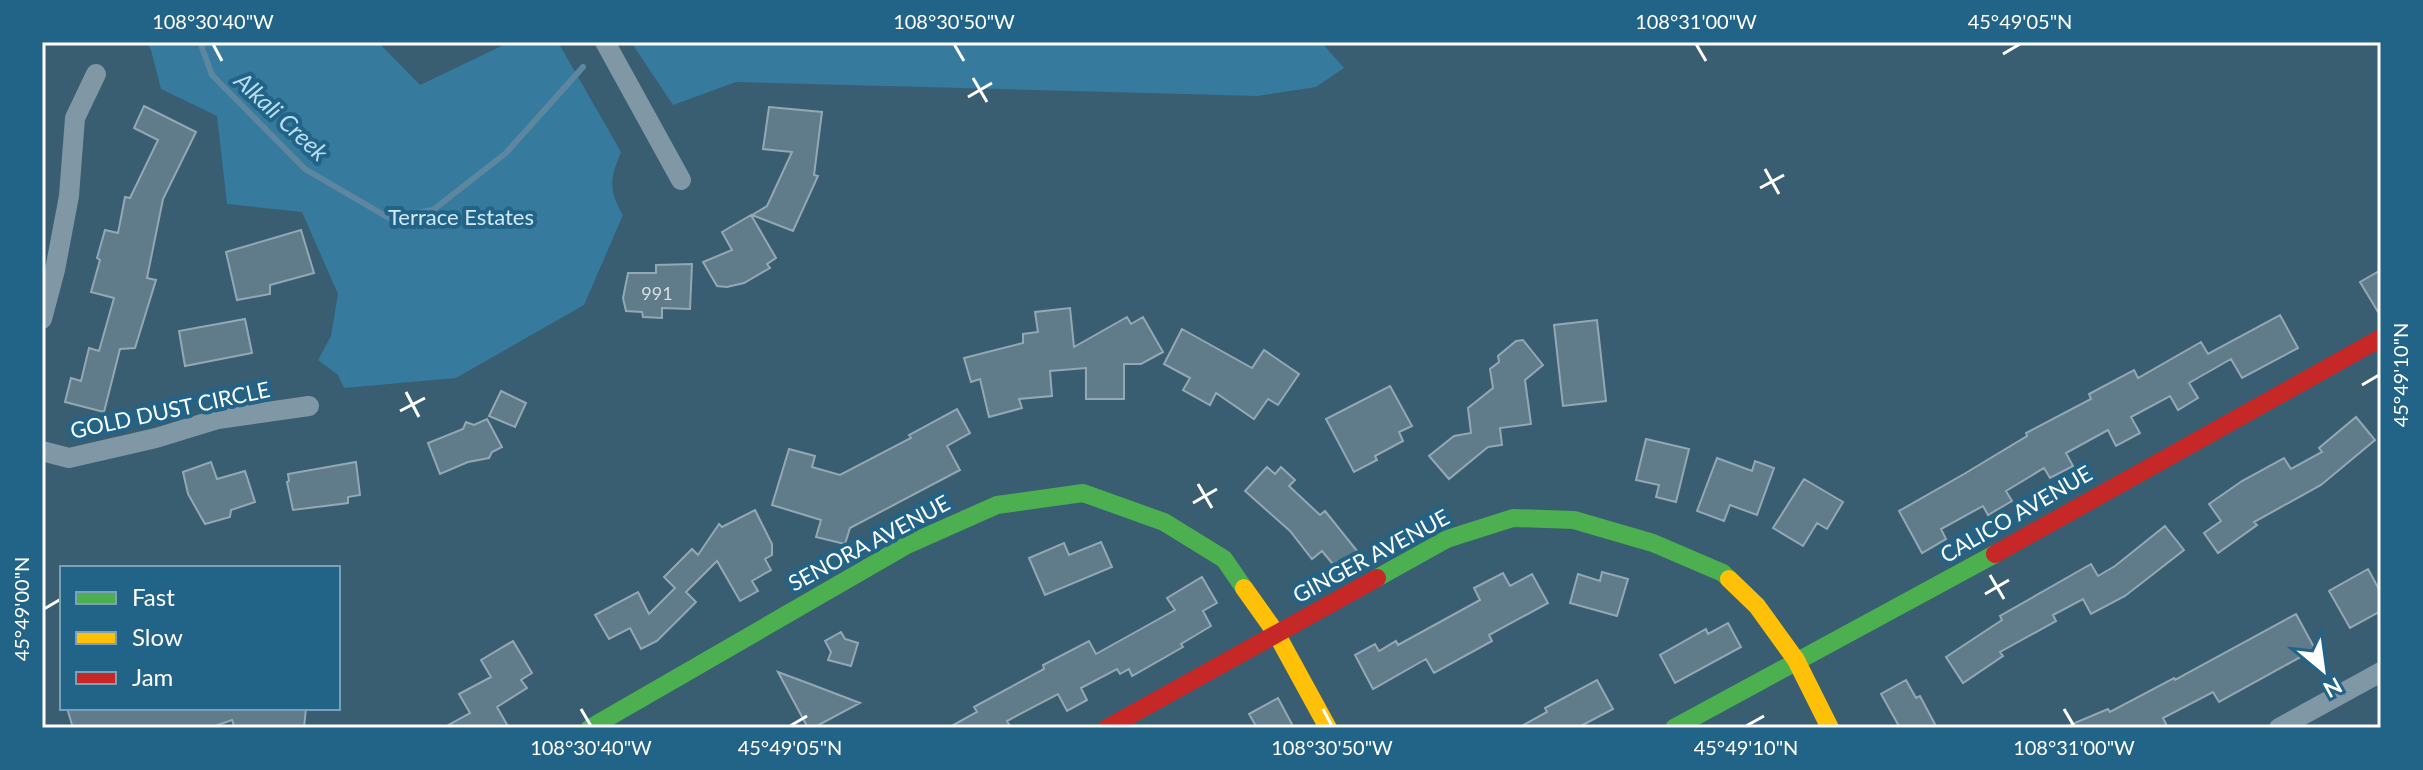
<svg xmlns="http://www.w3.org/2000/svg" width="2423" height="770" font-family="Lato,sans-serif">
<style>
.green{fill:#367a9e}
.lines{fill:none;stroke-linecap:round;stroke-linejoin:round}
.stream{stroke:#5c879f;stroke-width:6}
.building{fill:#607b8a;stroke:#94a8b4;stroke-width:2}
.street{stroke:#8098a6;stroke-width:20}
.fast{stroke:#4caf50;stroke-width:18}
.slow{stroke:#ffc107;stroke-width:18}
.jam{stroke:#c62828;stroke-width:18}
.ticks{fill:none;stroke:#fff;stroke-width:3}
.labels{text-anchor:middle;stroke-width:8;stroke-linejoin:round;paint-order:stroke}
.number-label{font-size:18px;fill:#d7dee2}
.park-label{font-size:22px;fill:#d2eaf7;stroke:#226388}
.street-label{font-size:22px;fill:#fff;stroke:#226388}
.water-label{font-size:24px;font-style:italic;fill:#b9def1;stroke:#226388}
.neatline{fill:none;stroke:#fff;stroke-width:3}
.ticks-label{font-size:20px;text-anchor:middle;fill:#fff}
</style>
<rect width="100%" height="100%" fill="#395d71"/>
<path class="green" d="M146 42H378L420 85 510 42H558L621 152C610 179 608 189 623 215L584 305 456 378 344 388 338 375 318 360 331 336 338 294 302 212 227 204 217 116 161 89 151 50Z
M631 42H1325L1323 44 1344 68 1316 87 1257 96 736 82 673 105Z"/>
<g class="lines">
<path class="stream" d="M200 42 212 75 305 169 389 218 433 210 506 153 583 67"/>
</g>
<path class="building" d="M144 106 196 132 163 199 147 278 156 280 135 348 120 349 104 412 65 402 71 378 81 381 89 348 99 351 114 298 91 292 100 260 97 258 105 230 118 233 125 197 130 198 158 140 134 128Z
M769 107 822 112 814 175 818 176 793 231 752 215 767 206 792 152 763 149Z
M751 215 776 258 767 264 770 268 744 283 727 287 717 286 703 262 732 250 722 232Z
M301 230 314 273 270 285V294L237 300 226 252Z
M692 264 690 309 662 308V318L643 317 642 312 626 311 623 298 628 273H656V265Z
M2381 270V317L2360 282Z
M1070 308 1074 347 1127 317 1131 324 1143 317 1163 352 1141 364H1124V399H1086V368L1050 371 1052 396 1019 399 1022 408 989 417 980 379 971 382 964 358 1023 343V334L1038 332 1035 312Z
M2280 315 2298 348 2242 378 2231 359 2189 383 2198 398 2178 410 2170 396 2131 417 2140 433 2116 446 2108 430 2066 453 2073 466 2050 478 2044 468 2006 491 2012 501 1988 515 1983 506 1941 529 1946 539 1922 553 1899 511 1964 474 2027 436 2026 433 2091 399 2089 394 2134 370 2138 378 2201 342 2208 354Z
M245 319 252 353 185 366 179 331Z
M1597 320 1606 401 1563 406 1554 325Z
M1182 329 1252 368 1264 350 1299 374 1278 405 1268 399 1254 419 1216 393 1210 405 1183 390 1190 378 1164 364Z
M1523 340 1543 365 1525 380 1531 424 1500 428 1502 445 1488 447 1449 479 1429 456 1454 436 1471 433 1468 408 1493 388 1490 369 1499 362 1498 356 1516 341Z
M1390 386 1412 426 1399 432 1403 441 1375 456 1377 460 1354 472 1326 419Z
M501 391 526 403 515 427 489 416Z
M957 409 970 433 947 446 960 470 850 528 845 544 816 537 821 520 772 505 789 449 815 456 812 467 840 475 911 438 909 435Z
M2356 417 2375 440 2321 485 2254 522 2257 525 2218 553 2204 533 2221 521 2209 504 2242 481 2284 458 2291 469 2322 452 2319 448Z
M487 419 502 447 492 452 489 458 468 462 440 474 428 443 463 429 466 422 474 425Z
M1646 439 1689 449 1676 502 1656 497 1659 485 1636 480Z
M1717 458 1752 471 1755 461 1774 468 1757 515 1730 505 1724 521 1697 511Z
M211 462 217 479 245 471 255 502 231 510 230 517 205 524 188 494 183 472Z
M356 462 360 495 348 497V503L293 510 287 482 289 481 288 474Z
M1267 467 1275 474 1281 467 1295 480 1289 486 1320 515 1325 511 1358 552 1337 569 1322 551 1312 559 1290 531 1245 491Z
M1804 479 1843 502 1827 529 1817 523 1803 546 1773 528Z
M755 510 772 544V555L765 559 771 570 752 581 758 591 740 601 717 561 686 592 696 602 657 641 641 649 630 628 609 639 595 615 638 592 649 614 675 588 664 577 692 549 698 555 719 524 722 527Z
M2165 526 2184 550 2125 596 2091 614 2083 599 2053 615 2056 621 2000 652 2003 656 1963 683 1946 657 2002 620 2000 616 2091 564 2098 576 2115 566Z
M1101 542 1112 567 1045 595 1029 558 1064 543 1069 555Z
M2368 569 2381 593V611L2350 628 2329 591Z
M1602 572 1628 579 1617 616 1570 603 1578 574 1600 581Z
M1503 573 1510 586 1532 574 1548 603 1489 635 1492 641 1434 673 1426 659 1373 689 1355 655 1375 644 1379 651 1396 641 1398 645 1480 600 1474 588Z
M1202 577 1217 603 1203 611 1211 626 1181 644 1183 647 1132 676 1129 669 1120 674 1117 669 1081 688 1087 700 1067 711 1058 694 1007 721 1011 728H948L977 712 974 707 1044 669 1043 665 1089 641 1096 654 1175 610 1167 598Z
M2296 614 2315 649 2219 702 2213 692 2163 718 2168 728H2063L2108 709 2110 712 2174 678 2175 680Z
M1728 623 1741 647 1675 683 1660 655 1706 629 1708 634Z
M841 632 845 639 858 643 851 666 828 660 831 652 825 641Z
M513 641 532 673 521 680 527 688 497 707 509 728H443L470 713 459 694 491 677 481 660Z
M778 672 805 682 860 703 813 728H808Z
M1597 680 1613 709 1577 728H1518L1547 712 1545 708Z
M1906 680 1916 698 1920 696 1937 728H1900L1881 694Z
M1278 698 1294 728H1257L1249 714Z
M67 708H306L304 728H235L232 720 209 728H73Z"/>
<g class="lines">
<path class="street" d="M605 42 681 180
M42 319 55 270 69 196 75 118 96 74
M42 451 69 458 156 438 218 419 309 406
M2279 728 2381 672"/>
<path class="fast" d="M1377 578 1447 539 1513 518 1574 520 1653 543 1723 573 1729 579
M590 728 907 545 997 505 1083 493 1164 522 1224 559 1244 588
M1674 728 1995 554"/>
<path class="slow" d="M1729 579 1757 606 1796 660 1830 728
M1244 588 1276 633 1328 728"/>
<path class="jam" d="M1995 554 2381 338
M1107 728 1377 578"/>
</g>
<path class="ticks" d="M213 44 222 61M954 44 964 61M1696 44 1706 61M2003 54 2020 44M973 78 987 102M968 97 992 83M1765 169 1779 194M1760 188 1784 175M2362 385 2379 375M406 392 419 417M400 411 425 398M1198 484 1212 508M1193 503 1217 489M1990 575 2004 599M1985 594 2009 580M44 609 61 599M581 709 591 726M1323 709 1332 726M2064 709 2074 726M790 726 807 716M1746 726 1764 716"/>
<g class="labels">
<g class="number-label">
<text x="657" y="300">991</text>
</g>
<g class="park-label">
<text x="461" y="225">Terrace Estates</text>
</g>
<g class="street-label">
<text transform="translate(170 410) rotate(-12)" y="8">GOLD DUST CIRCLE</text>
<text transform="translate(2016 514) rotate(-30)" y="8">CALICO AVENUE</text>
<text transform="translate(869 543) rotate(-28)" y="8">SENORA AVENUE</text>
<text transform="translate(1371 556) rotate(-28)" y="8">GINGER AVENUE</text>
</g>
<g class="water-label">
<text transform="translate(281 117) rotate(43)" y="8">Alkali Creek</text>
</g>
</g>
<rect width="2423" height="770" fill="none" stroke="#226388" stroke-width="88"/>
<rect x="60" y="566" width="280" height="144" fill="#226388" stroke="#7aa1b8" stroke-width="2"/>
<rect x="76" y="592" width="40" height="12" fill="#4caf50" stroke="#7aa1b8" stroke-width="2"/>
<text x="132" y="606" font-size="24" fill="#ffffff">Fast</text>
<rect x="76" y="632" width="40" height="12" fill="#ffc107" stroke="#7aa1b8" stroke-width="2"/>
<text x="132" y="646" font-size="24" fill="#ffffff">Slow</text>
<rect x="76" y="672" width="40" height="12" fill="#c62828" stroke="#7aa1b8" stroke-width="2"/>
<text x="132" y="686" font-size="24" fill="#ffffff">Jam</text>
<g transform="translate(2323 670) rotate(151)" stroke="#226388" stroke-width="6" paint-order="stroke">
<path d="M0-6L14 30L0 20L-14 30Z" fill="#ffffff"/>
<text y="-12" font-size="22" font-weight="bold" text-anchor="middle" fill="#ffffff">N</text>
</g>
<rect x="44" y="44" width="2335" height="682" class="neatline"/>
<g class="ticks-label">
<text x="213" y="29">108°30'40"W</text>
<text x="954" y="29">108°30'50"W</text>
<text x="1696" y="29">108°31'00"W</text>
<text x="2020" y="29">45°49'05"N</text>
<text transform="translate(2401 375) rotate(-90)" y="7">45°49'10"N</text>
<text transform="translate(22 609) rotate(-90)" y="7">45°49'00"N</text>
<text x="591" y="755">108°30'40"W</text>
<text x="790" y="755">45°49'05"N</text>
<text x="1332" y="755">108°30'50"W</text>
<text x="1746" y="755">45°49'10"N</text>
<text x="2074" y="755">108°31'00"W</text>
</g>
</svg>
